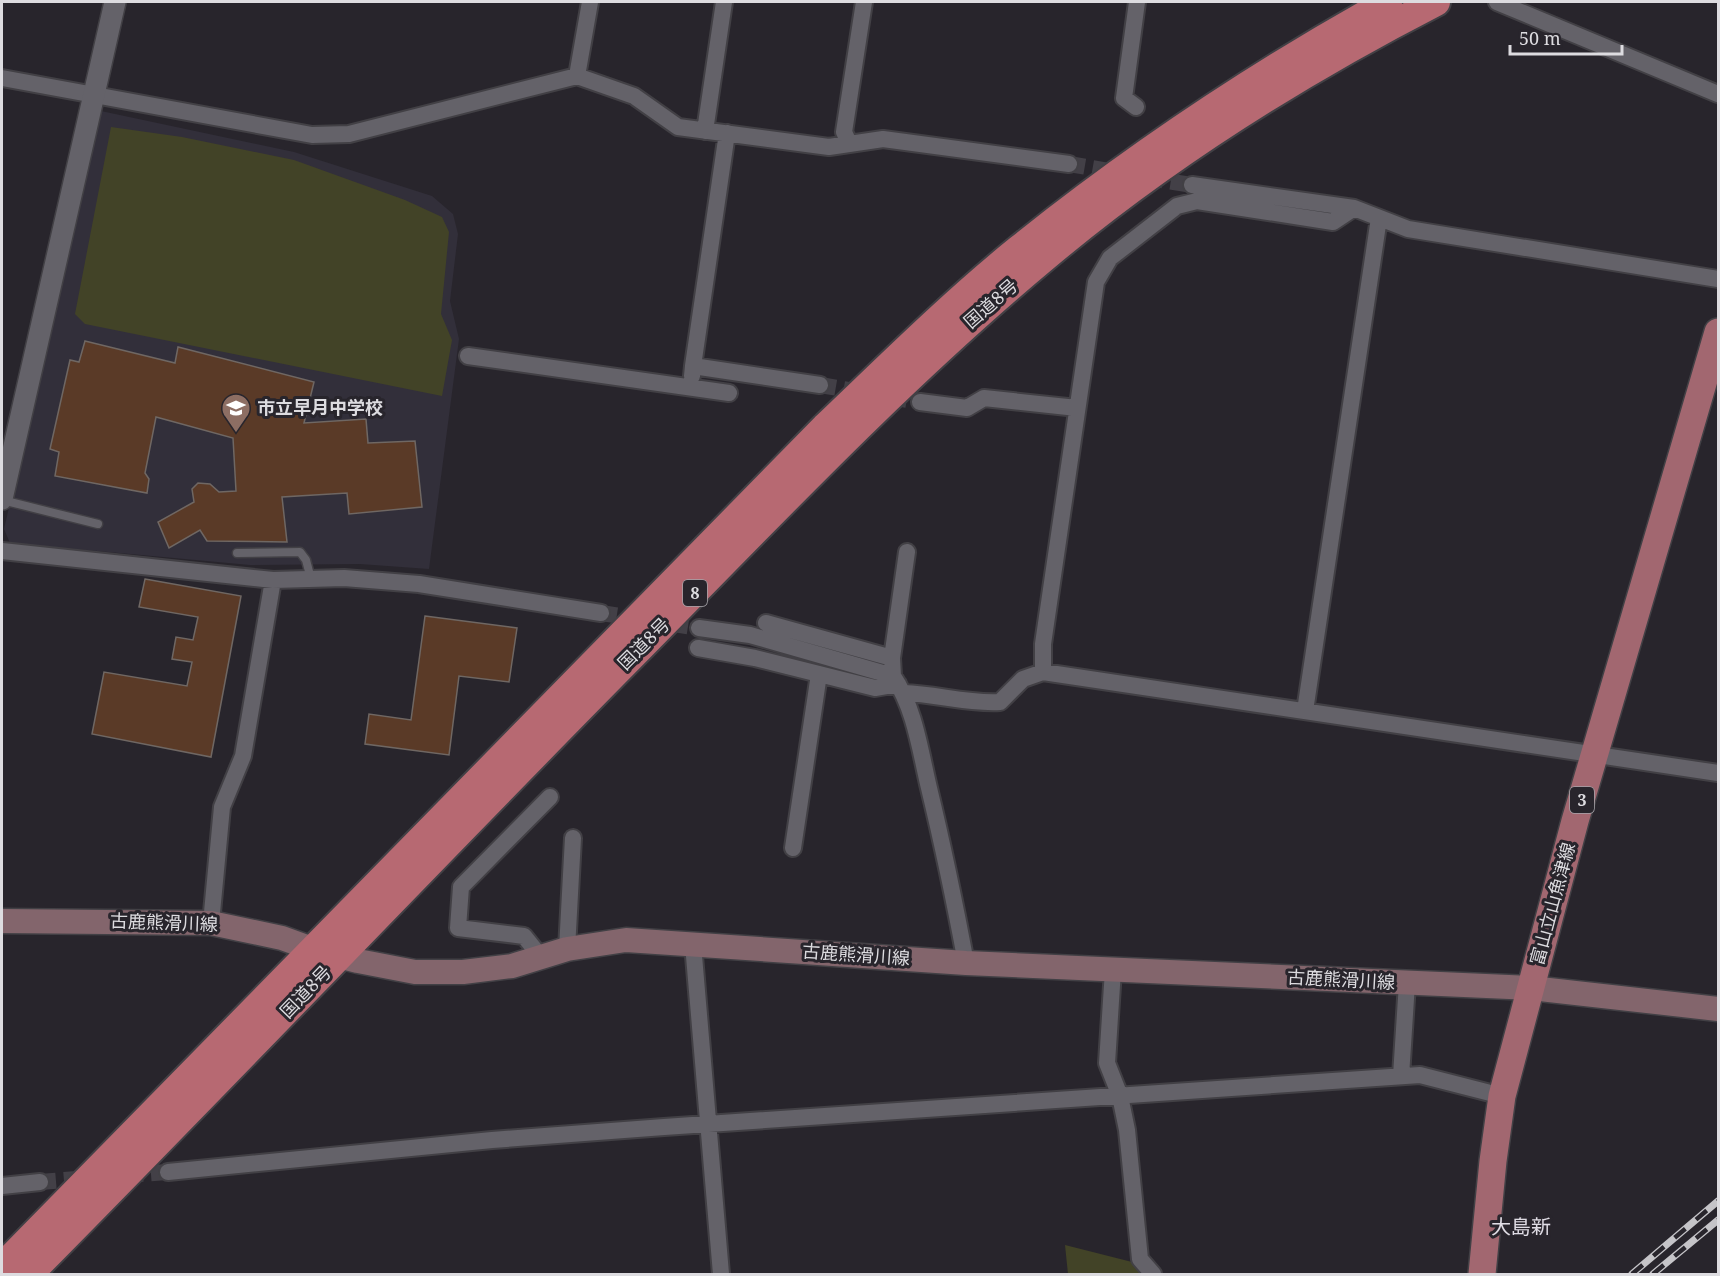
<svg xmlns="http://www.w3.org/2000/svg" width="1720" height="1276" font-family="'Noto Serif','Noto Sans JP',serif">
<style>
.built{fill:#322f3a}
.green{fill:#424327}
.building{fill:#5a3a27;stroke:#6f6763;stroke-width:1.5}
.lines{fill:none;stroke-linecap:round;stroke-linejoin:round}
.minor-tunnel{stroke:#434047;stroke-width:16;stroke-dasharray:16 8;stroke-linecap:butt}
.service-casing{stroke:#424045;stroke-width:11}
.minor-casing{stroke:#424045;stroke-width:20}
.tertiary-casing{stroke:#424045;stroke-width:24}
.secondary-casing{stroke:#424045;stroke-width:27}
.primary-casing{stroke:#424045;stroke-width:30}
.trunk-casing{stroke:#424045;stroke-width:32}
.service{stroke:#646269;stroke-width:8}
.minor{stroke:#646269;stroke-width:16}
.tertiary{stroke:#646269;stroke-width:21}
.secondary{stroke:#83656c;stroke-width:24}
.primary{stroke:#a26770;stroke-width:27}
.trunk{stroke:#b76972;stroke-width:28}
.rail-casing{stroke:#c5c4c8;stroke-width:7}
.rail{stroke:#28252c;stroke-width:4.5;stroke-dasharray:14;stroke-linecap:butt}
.labels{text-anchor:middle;stroke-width:6;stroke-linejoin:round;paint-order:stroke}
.shield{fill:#28252c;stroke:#a7a5aa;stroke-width:1.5}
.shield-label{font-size:16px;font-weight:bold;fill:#dddce0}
.street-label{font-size:18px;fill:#dddce0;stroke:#28252c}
.poi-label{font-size:18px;font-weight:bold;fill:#dddce0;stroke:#28252c;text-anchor:start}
.neighbourhood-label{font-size:20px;fill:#e0dde5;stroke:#28252c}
</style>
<rect width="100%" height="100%" fill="#28252c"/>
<path class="built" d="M101 111 294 152 432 196 453 214 458 234 450 301 459 339 429 569 360 564 250 565 10 543 4 529Z"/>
<path class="green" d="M111 127 182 137 294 160 405 200 442 217 449 232 441 314 452 340 442 396 85 324 75 314Z
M1065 1245 1136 1263 1148 1274H1068Z"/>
<path class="building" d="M85 341 175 363 178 347 314 382 304 423 366 419 368 443 415 441 422 507 349 514 347 493 282 497 287 542 207 541 200 530 169 548 158 522 194 502 192 489 198 483 210 484 219 492 236 491 233 438 156 417 145 473 149 479 147 493 55 476 59 452 50 449 70 360 79 362Z
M145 579 241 596 211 757 92 734 104 672 187 686 192 662 172 659 176 637 193 640 198 617 139 607Z
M425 616 517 628 509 682 459 676 449 755 365 744 369 714 411 720Z"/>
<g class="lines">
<path class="minor-tunnel" d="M1069 164 1121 173
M1147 178 1192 185
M820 385 920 402
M601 613 699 628
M127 1175 168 1172
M40 1182 89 1178"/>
<g class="service-casing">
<path id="service" d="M2 500 98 524
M237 553 300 552 306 560 311 579"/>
</g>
<g class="minor-casing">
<path id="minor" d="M1497 2 1718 94
M577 76 590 2
M2 78 312 135 349 134 577 76 634 96 678 127 829 147 883 139 1069 164
M1136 107 1124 98 1137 2
M705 131 724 2
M849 143 844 132 864 2
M1192 185 1354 208 1408 229 1718 279
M468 356 729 393
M693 366 727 133
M692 376 693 366 820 385
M920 402 967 408 984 398 1077 408
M2 551 273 580 344 578 419 584 601 613
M766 623 892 658 893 676
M699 628 750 635 893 676C915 709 920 750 929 788 943 846 955 904 966 963
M698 648 755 658 875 688 898 684
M892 658 907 552
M1043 672V644L1096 282 1110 258 1177 206 1197 201 1333 222 1354 208
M904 693C937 694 967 704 1000 702L1023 679 1043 672 1718 773
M1305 711 1379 218
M793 848 819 674
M211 923 222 807 243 756 273 580
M693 944 721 1274
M567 949 573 838
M540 956 524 936 458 928 461 887 550 797
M1113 970 1107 1063 1120 1096 1127 1130 1140 1259 1153 1274
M1401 1076 1407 983
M168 1172 492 1140 664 1127 1420 1075 1502 1096
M2 1186 40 1182"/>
</g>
<g class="tertiary-casing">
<path id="tertiary" d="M2 499 115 2"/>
</g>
<g class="secondary-casing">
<path id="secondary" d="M2 921 211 923 282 938 315 950 358 961 415 972H463L512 966 567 949 626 940 966 963 1531 988 1718 1009"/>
</g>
<g class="primary-casing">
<path id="primary" d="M1482 1274 1493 1161 1502 1096 1575 821 1718 332"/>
</g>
<g class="trunk-casing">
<path id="trunk" d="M2 1267 825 427C888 367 952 303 1019 249 1135 156 1258 74 1388 2
M29 1274C233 1068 433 857 637 651 770 516 899 379 1044 258 1163 158 1298 73 1436 2"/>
</g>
<use href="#service" class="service"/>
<use href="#minor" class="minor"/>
<use href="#tertiary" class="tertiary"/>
<use href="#secondary" class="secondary"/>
<use href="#primary" class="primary"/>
<use href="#trunk" class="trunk"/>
<g class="rail-casing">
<path id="rail" d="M1632 1274 1718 1201
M1653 1274 1718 1220"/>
</g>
<use href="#rail" class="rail"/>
</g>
<defs>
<g id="school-pin" transform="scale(1.5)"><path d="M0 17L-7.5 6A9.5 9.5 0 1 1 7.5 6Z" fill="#8d6e63" stroke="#28252c"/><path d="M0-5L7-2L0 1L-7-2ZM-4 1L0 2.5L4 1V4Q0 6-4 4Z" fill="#fff"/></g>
</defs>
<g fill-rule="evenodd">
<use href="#school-pin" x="236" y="408"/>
</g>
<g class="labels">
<g class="shield">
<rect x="683" y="580" width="24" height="26" rx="4.5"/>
<rect x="1570" y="787" width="24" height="26" rx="4.5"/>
</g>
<g class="shield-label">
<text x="695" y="599">8</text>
<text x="1582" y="806">3</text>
</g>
<g class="street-label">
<text transform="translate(991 304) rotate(-41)" y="6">国道8号</text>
<text transform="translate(644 644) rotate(-45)" y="6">国道8号</text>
<text transform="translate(1553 904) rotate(-75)" y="6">富山立山魚津線</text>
<text transform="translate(164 923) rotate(2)" y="6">古鹿熊滑川線</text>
<text transform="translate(856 955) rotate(4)" y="6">古鹿熊滑川線</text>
<text transform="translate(1341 980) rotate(3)" y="6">古鹿熊滑川線</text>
<text transform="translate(306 992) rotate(-46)" y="6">国道8号</text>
</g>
<g class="poi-label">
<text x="257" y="414">市立早月中学校</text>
</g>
<g class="neighbourhood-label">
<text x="1521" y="1234">大島新</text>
</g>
</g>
<rect width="1720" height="1276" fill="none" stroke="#dddce0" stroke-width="6"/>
<path d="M1510 45v9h112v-9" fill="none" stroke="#dddce0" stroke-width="3"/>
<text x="1519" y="45" font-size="18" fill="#dddce0" stroke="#28252c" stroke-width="4.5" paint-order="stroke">50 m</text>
</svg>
